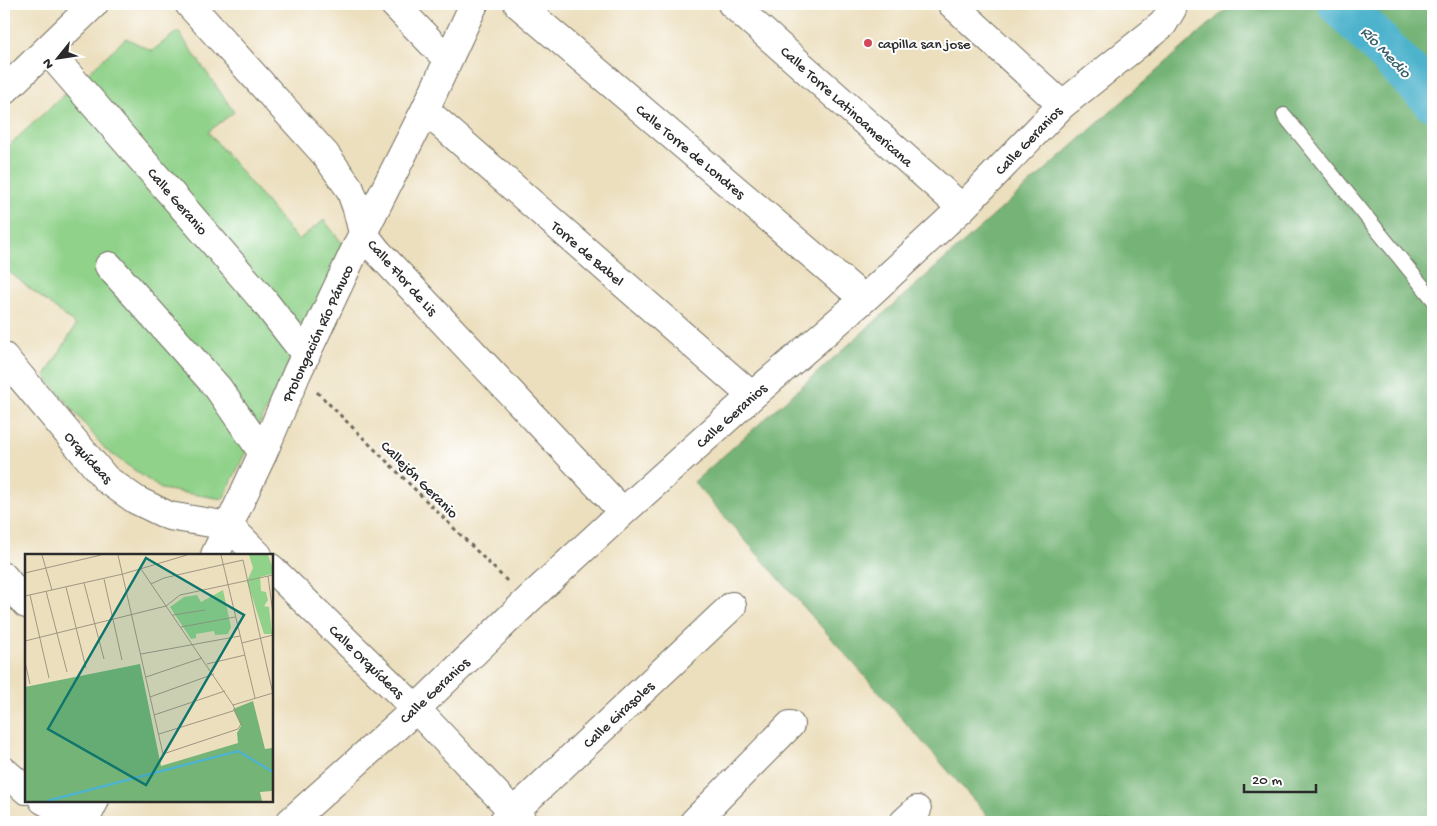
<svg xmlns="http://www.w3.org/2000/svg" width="1437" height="826" font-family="'Gochi Hand',sans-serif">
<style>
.green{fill:#90d28a;stroke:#5e7e5a}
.forest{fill:#74b476;stroke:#507050}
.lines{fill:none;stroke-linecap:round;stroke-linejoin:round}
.river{stroke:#4eb3cc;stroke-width:44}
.service-casing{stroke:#6f6a5e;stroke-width:16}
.minor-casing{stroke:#6f6a5e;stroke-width:30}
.path{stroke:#6f6a5e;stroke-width:3;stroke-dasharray:4 4;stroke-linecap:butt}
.service{stroke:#fff;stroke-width:14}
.minor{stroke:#fff;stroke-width:28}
.poi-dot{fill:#d1495b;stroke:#fff;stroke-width:2}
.labels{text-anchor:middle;stroke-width:4;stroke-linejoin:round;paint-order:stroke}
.poi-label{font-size:15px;fill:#2b2b2b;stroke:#fff;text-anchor:start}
.street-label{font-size:15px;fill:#2b2b2b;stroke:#fff}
.water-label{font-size:16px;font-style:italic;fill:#39616b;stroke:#fff}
.inset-river{fill:none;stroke:#4eb3cc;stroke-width:2.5}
.inset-road{fill:none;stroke:#9f9783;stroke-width:1}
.view{fill:#0f766e;fill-opacity:0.15;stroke:#0f766e;stroke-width:2.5}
.inset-edge{fill:none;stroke:#2b2b2b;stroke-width:2.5}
</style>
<rect width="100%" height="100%" fill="#fff"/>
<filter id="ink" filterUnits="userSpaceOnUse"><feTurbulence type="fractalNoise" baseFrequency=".02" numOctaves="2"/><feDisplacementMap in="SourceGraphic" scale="10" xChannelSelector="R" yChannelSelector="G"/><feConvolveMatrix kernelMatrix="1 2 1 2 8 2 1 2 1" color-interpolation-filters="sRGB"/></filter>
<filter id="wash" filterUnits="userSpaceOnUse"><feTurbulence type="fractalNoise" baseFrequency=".0096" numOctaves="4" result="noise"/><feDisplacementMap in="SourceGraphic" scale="20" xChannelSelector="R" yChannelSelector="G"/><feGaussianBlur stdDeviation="1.12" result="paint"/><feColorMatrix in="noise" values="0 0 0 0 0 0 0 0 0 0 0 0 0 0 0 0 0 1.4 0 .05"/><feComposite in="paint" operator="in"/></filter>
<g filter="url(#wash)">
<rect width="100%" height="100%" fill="#ecdfbe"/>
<path class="green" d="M178 31 234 112 208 132 298 240 324 220 345 247 223 499 161 489 106 450 45 376 76 325 4 268V150L126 38 152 51Z"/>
<path class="forest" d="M1232 4H1433V822H993L694 482Z"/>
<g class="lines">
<path class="river" d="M1340 4 1433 99"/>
</g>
</g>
<g filter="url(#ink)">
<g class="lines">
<g class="service-casing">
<path id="service" d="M1284 115 1433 299"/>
</g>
<g class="minor-casing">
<path id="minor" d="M189 4 325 154 350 189 357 209 363 233 377 251 623 512
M394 4 448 60
M518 4 864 299
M732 4 962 208
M952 4 1062 105
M47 50 264 301 306 355
M4 91 94 4
M425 110 752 396
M109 266 218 388 263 453
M4 357 106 479 136 500 169 516 229 526 258 555
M215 555 263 453 297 373 363 233 425 110 474 4
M271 568 416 709 523 822
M4 577 26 604
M4 771 26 790
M43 800 84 822
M84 822 95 800
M290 822 416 709 528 600 623 512 752 396 864 299 962 208 1062 105 1163 24 1172 9 1169 4
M503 822 732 606
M694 822 790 725
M904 822 917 810"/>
</g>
<path class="path" d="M317 392 509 583"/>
<use href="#service" class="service"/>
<use href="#minor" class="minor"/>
</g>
</g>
<circle class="poi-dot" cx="868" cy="43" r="5"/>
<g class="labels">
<g class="poi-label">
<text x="878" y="48">capilla san jose</text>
</g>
<g class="street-label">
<text transform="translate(847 106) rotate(42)" y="5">Calle Torre Latinoamericana</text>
<text transform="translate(1028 140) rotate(-46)" y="5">Calle Geranios</text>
<text transform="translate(691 151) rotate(40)" y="5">Calle Torre de Londres</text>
<text transform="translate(178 201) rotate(49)" y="5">Calle Geranio</text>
<text transform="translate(588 253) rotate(41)" y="5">Torre de Babel</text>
<text transform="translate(403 277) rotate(48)" y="5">Calle Flor de Lis</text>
<text transform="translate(317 333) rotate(-65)" y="5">Prolongación Río Pánuco</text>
<text transform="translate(731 415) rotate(-42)" y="5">Calle Geranios</text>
<text transform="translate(89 457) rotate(48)" y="5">Orquídeas</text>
<text transform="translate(420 479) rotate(45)" y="5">Callejón Geranio</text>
<text transform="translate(367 661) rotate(44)" y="5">Calle Orquídeas</text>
<text transform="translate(434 690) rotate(-43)" y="5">Calle Geranios</text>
<text transform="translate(618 714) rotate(-43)" y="5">Calle Girasoles</text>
</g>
<g class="water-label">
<text transform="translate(1387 51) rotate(46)" y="6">Río Medio</text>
</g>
</g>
<g transform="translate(25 554)">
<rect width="248" height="248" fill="#ecdfbe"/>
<path d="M224 1H243L247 12V20L235 23 236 37 241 38 243 46 239 52 244 53 247 80H239L222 27 228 14ZM198 36 206 73 203 80 190 81 189 77 171 80V84L166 85 145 53 159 43 172 41 176 48Z" fill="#90d28a"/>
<path d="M115 110 136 212 213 189 212 179 216 172 208 155 228 147 240 195 247 194V237L235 238 237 247H0V133Z" fill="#74b476"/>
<path class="inset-river" d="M22 247 213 197 248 218"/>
<path class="inset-road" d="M17 1 27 36M93 1 138 200 213 175 216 170 208 151 116 15M196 1 230 144M0 19 76 1M243 22 248 60M79 25 97 106M59 29 79 105M126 30 139 24 218 6 248 140M41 33 61 114M21 37 42 118M5 41 24 124M0 42 98 20 162 1M148 61 180 56M156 73 210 63M0 87 141 52 155 41 248 21M217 89 248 81M116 100 215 82M0 108 5 130M182 110 220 101M121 123 177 104M125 143 189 120M208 151 248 139M129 161 200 137M134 180 211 156"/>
<path class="view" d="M121 4 219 61 121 231 23 175Z"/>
<rect width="248" height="248" class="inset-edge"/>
</g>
<rect width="1437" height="826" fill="none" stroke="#fff" stroke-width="20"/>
<g transform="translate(58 58) rotate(240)" stroke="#ffffff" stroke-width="4" paint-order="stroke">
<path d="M0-4L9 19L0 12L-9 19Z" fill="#2b2b2b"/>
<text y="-8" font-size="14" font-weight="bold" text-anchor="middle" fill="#2b2b2b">N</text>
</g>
<path d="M1244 784v8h72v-8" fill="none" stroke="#2b2b2b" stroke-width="2.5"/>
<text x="1252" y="784" font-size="15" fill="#2b2b2b" stroke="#ffffff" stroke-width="4" paint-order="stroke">20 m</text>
</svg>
